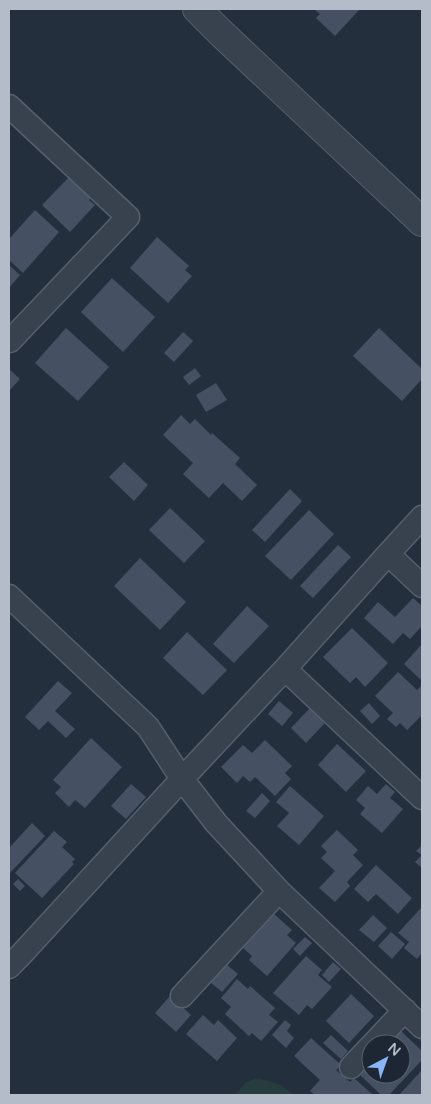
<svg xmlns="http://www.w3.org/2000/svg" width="431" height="1104" font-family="'Varela Round',sans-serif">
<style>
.green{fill:#263c3f}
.building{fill:#455162}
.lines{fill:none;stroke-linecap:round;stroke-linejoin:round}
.minor-casing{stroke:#565f6c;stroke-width:25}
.tertiary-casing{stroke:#565f6c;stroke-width:30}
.minor{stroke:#38414e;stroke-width:22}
.tertiary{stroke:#38414e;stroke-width:28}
</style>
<rect width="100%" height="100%" fill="#242f3e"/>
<path class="green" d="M258 1078 281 1085 294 1095H235L246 1082Z"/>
<path class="building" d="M314 9H360L335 36 316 18 320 14Z
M70 176 92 197 89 200 95 205 70 232 42 205Z
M35 210 59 232 23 273 9 260V239Z
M157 237 189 266 185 270 192 276 168 303 130 268Z
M9 265 20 275 9 288Z
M112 278 155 317 123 352 81 312Z
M66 328 109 367 78 401 35 363Z
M379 328 422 369V379L402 401 353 356Z
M183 332 193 341 174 362 164 353Z
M195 368 201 376 189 385 183 377Z
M9 369 20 379 9 391Z
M216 383 227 400 206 412 196 395Z
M181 415 190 424 195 419 211 435 212 433 240 458 235 464 257 485 242 501 223 483 209 498 183 474 193 463 163 435Z
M124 462 148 485 134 501 109 477Z
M290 489 302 501 265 542 252 530Z
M170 508 205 541 184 563 149 530Z
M309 510 334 534 291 580 265 556Z
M338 545 351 557 313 598 300 586Z
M140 558 186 602 160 630 114 586Z
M413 598 422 606V626L410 639 403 633 393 644 364 618 378 602 395 617Z
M247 606 269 626 234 663 213 644Z
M352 628 388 663 365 687 356 677 350 683 323 657Z
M187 632 227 670 203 695 163 658Z
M422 644V681L404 664Z
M398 672 417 690 421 686 422 687V715L407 730 400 723 396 727 387 719 393 713 375 696Z
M58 681 72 693 55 711 75 729 66 738 48 721 39 730 25 717Z
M279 701 293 713 282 726 268 714Z
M369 703 380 716 372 724 360 711Z
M310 708 325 723 306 743 291 728Z
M91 738 122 767 85 808 75 800 69 807 55 793 61 787 53 780Z
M265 740 292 766 285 773 291 779 275 796 255 777 250 782 243 776 237 783 221 767 243 745 252 753Z
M337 744 366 771 346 792 318 765Z
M131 784 146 797 126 819 111 806Z
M386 784 395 792 390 798 403 809 382 833 360 814 365 808 356 800 368 786 377 794Z
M290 786 324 816 299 845 277 826 289 813 276 802Z
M262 793 270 801 255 818 246 811Z
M32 823 45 836 9 874V848Z
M337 830 358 850 353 855 363 865 347 882 350 886 335 902 319 888 335 871 321 858 327 852 321 846Z
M54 831 67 842 62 847 75 859 72 862 74 864 42 898 15 873Z
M422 845V868L415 862 422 855 416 851Z
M376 865 412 898 398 914 376 894 368 902 354 889Z
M18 879 25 886 20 891 13 884Z
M421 908 422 909V953L417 959 404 948 409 942 398 933Z
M274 914 292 930 287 935 296 943 267 976 249 960 252 956 243 948Z
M373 915 387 928 374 942 359 930Z
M391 932 405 944 392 959 378 946Z
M305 937 312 943 300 956 293 949Z
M306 956 322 970 318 975 332 987 312 1009 307 1005 299 1015 273 993Z
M333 962 341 969 329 982 322 975Z
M226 964 238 974 222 992 210 982Z
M237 979 248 989 250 986 275 1008 269 1015 278 1022 261 1041 252 1033 249 1036 225 1014 231 1007 221 998Z
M351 994 374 1016 349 1043 326 1021Z
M170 996 191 1015 176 1032 155 1013Z
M203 1015 214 1025 218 1020 237 1038 217 1061 186 1034Z
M285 1020 291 1025 287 1031 294 1038 286 1048 272 1035Z
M400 1030 422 1051V1060L389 1095H381L359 1074 371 1061V1074H401V1044H387Z
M331 1035 348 1051 341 1059 323 1043Z
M311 1038 341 1065 336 1070 350 1082 354 1078 373 1095H315L310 1091 320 1080 294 1056Z
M422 1070V1095H399Z"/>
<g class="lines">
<g class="minor-casing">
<path id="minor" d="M9 106 128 217 10 341
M388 554 422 586
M9 596 148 727 182 779 216 823 279 891 422 1027
M285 669 422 798
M9 967 18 958 182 779 285 669 388 554 422 517
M182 996 279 891
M373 1044 405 1010
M351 1067 371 1046"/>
</g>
<g class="tertiary-casing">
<path id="tertiary" d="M197 9 220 32 422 222"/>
</g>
<use href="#minor" class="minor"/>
<use href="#tertiary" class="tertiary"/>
</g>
<rect width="431" height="1104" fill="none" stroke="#b4bcc9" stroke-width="20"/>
<g transform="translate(386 1059) rotate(41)"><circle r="24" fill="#1d2633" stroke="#59626f"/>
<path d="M0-4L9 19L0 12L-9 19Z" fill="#8ab4f8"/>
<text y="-8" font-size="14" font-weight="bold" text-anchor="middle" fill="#b4bcc9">N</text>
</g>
</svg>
